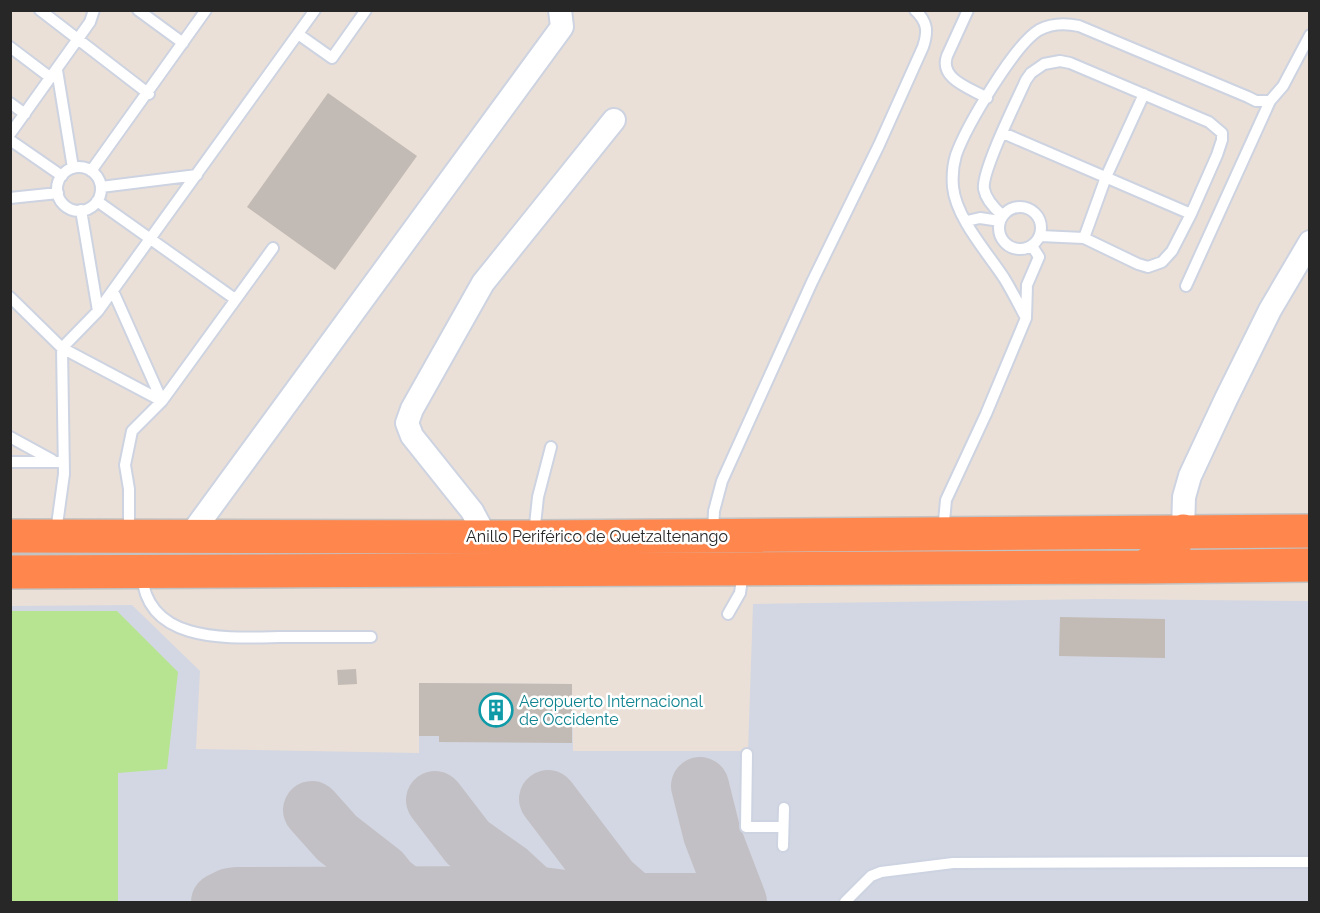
<svg xmlns="http://www.w3.org/2000/svg" width="1320" height="913" font-family="Raleway,sans-serif">
<style>
.airport{fill:#d3d7e3}
.green{fill:#b7e491}
.lines{fill:none;stroke-linecap:round;stroke-linejoin:round}
.taxiway{stroke:#c2c0c4;stroke-width:58}
.building{fill:#c2bab4}
.lane-casing{stroke:#cdd3e1;stroke-width:14}
.street-casing{stroke:#cdd3e1;stroke-width:26}
.highway-casing{stroke:#c3c3c3;stroke-width:36}
.lane{stroke:#fff;stroke-width:10}
.street{stroke:#fff;stroke-width:22}
.highway{stroke:#ff864d;stroke-width:33}
.labels{text-anchor:middle;stroke-width:5;stroke-linejoin:round;paint-order:stroke}
.street-label{font-size:16px;fill:#272727;stroke:#fff}
.culture-label{font-size:16px;fill:#0d838f;stroke:#fff;text-anchor:start}
</style>
<rect width="100%" height="100%" fill="#eae0d7"/>
<path class="airport" d="M1100 599 1309 601V902H11L10 606 132 605 200 671 196 749 419 753V683L572 684 573 751H748L753 604Z"/>
<path class="green" d="M11 611H117L178 672 167 769 118 773V902H11Z"/>
<g class="lines">
<path class="taxiway" d="M700 786 712 834 738 902
M548 799 611 882 634 902
M435 800 468 843 509 872 534 895
M312 810 337 838 382 873 390 883 405 895
M220 902 230 897 237 896 534 895 587 902
M633 902H701"/>
</g>
<path class="building" d="M328 93 417 156 335 270 247 207Z
M1060 617 1165 619V658L1059 656Z
M356 669 357 684 338 685 337 670Z
M419 683 572 684V743L439 742V736H419Z"/>
<g class="lines">
<g class="lane-casing">
<path id="lane" d="M40 10 149 94
M138 10 183 43
M968 10 947 56C939 79 970 88 987 98
M298 34 332 58 366 10
M10 47 51 78
M57 70 73 168
M10 103 25 114
M1003 133 1191 214
M10 134 90 22 94 10
M10 140 62 176
M57 189a22 22 0 1 1 44 0a22 22 0 1 1-44 0Z
M91 171 206 10
M101 187 197 175
M10 198 58 193
M97 201 235 299
M999 228a21 21 0 1 1 42 0a21 21 0 1 1-42 0Z
M81 210 98 311
M1002 215C994 208 986 200 984 189 981 172 1017 100 1026 80L1031 73 1044 64 1060 61 1070 63 1209 122 1222 133V140L1217 155 1191 214 1172 251 1162 262 1148 267 1138 264 1084 238 1040 236
M967 221 980 218 1000 221
M1084 238 1106 177 1144 94
M1186 286 1270 101 1283 86 1310 35
M113 291 162 401
M10 297 62 348 162 401
M1026 318C1019 305 1012 291 1004 278 987 252 956 218 953 187 952 176 953 165 956 155 966 127 1014 45 1039 30 1052 23 1065 23 1079 26L1248 97 1256 101H1270
M10 437 52 460
M10 462H63
M56 532 64 474 62 348 98 311 315 10
M943 532 946 500 986 414 1026 318 1027 285 1039 257 1032 246
M129 533V489L125 465 132 431 162 401 273 248
M713 533 714 511 722 481 812 282 879 145 923 47C928 32 928 22 915 10
M534 534 538 497 551 447
M142 575C147 644 229 638 279 637 310 637 340 637 371 637
M728 614 740 593 743 572
M747 754 746 827H783
M783 846 784 808
M845 902 871 876 881 872 953 863 1310 862"/>
</g>
<g class="street-casing">
<path id="street" d="M1183 531 1184 497 1190 476 1226 399 1270 310 1310 242
M189 537 562 27 560 10
M486 537 472 511 412 436 407 423 412 409 483 283 614 120"/>
</g>
<g class="highway-casing">
<path id="highway" d="M10 536 534 537 1310 531
M1144 567 1310 565
M10 572 1144 567 1172 547 1183 531"/>
</g>
<use href="#lane" class="lane"/>
<use href="#street" class="street"/>
<use href="#highway" class="highway"/>
</g>
<defs>
<g id="building-ring" transform="scale(1.725)"><circle r="9.5" fill="#fff" stroke="#0f9aa8" stroke-width="1.5"/><path d="M-4-6H4V6H1V3H-1V6H-4ZM-2.5-4.3h1.7v1.8h-1.7ZM.8-4.3h1.7v1.8H.8ZM-2.5-1h1.7V.8h-1.7ZM.8-1h1.7V.8H.8Z" fill="#0f9aa8"/></g>
</defs>
<g fill-rule="evenodd">
<use href="#building-ring" x="496" y="710"/>
</g>
<g class="labels">
<g class="street-label">
<text x="597" y="542">Anillo Periférico de Quetzaltenango</text>
</g>
<g class="culture-label">
<text x="519" y="707">Aeropuerto Internacional<tspan x="519" dy="18">de Occidente</tspan></text>
</g>
</g>
<rect width="1320" height="913" fill="none" stroke="#272727" stroke-width="24"/>
</svg>
